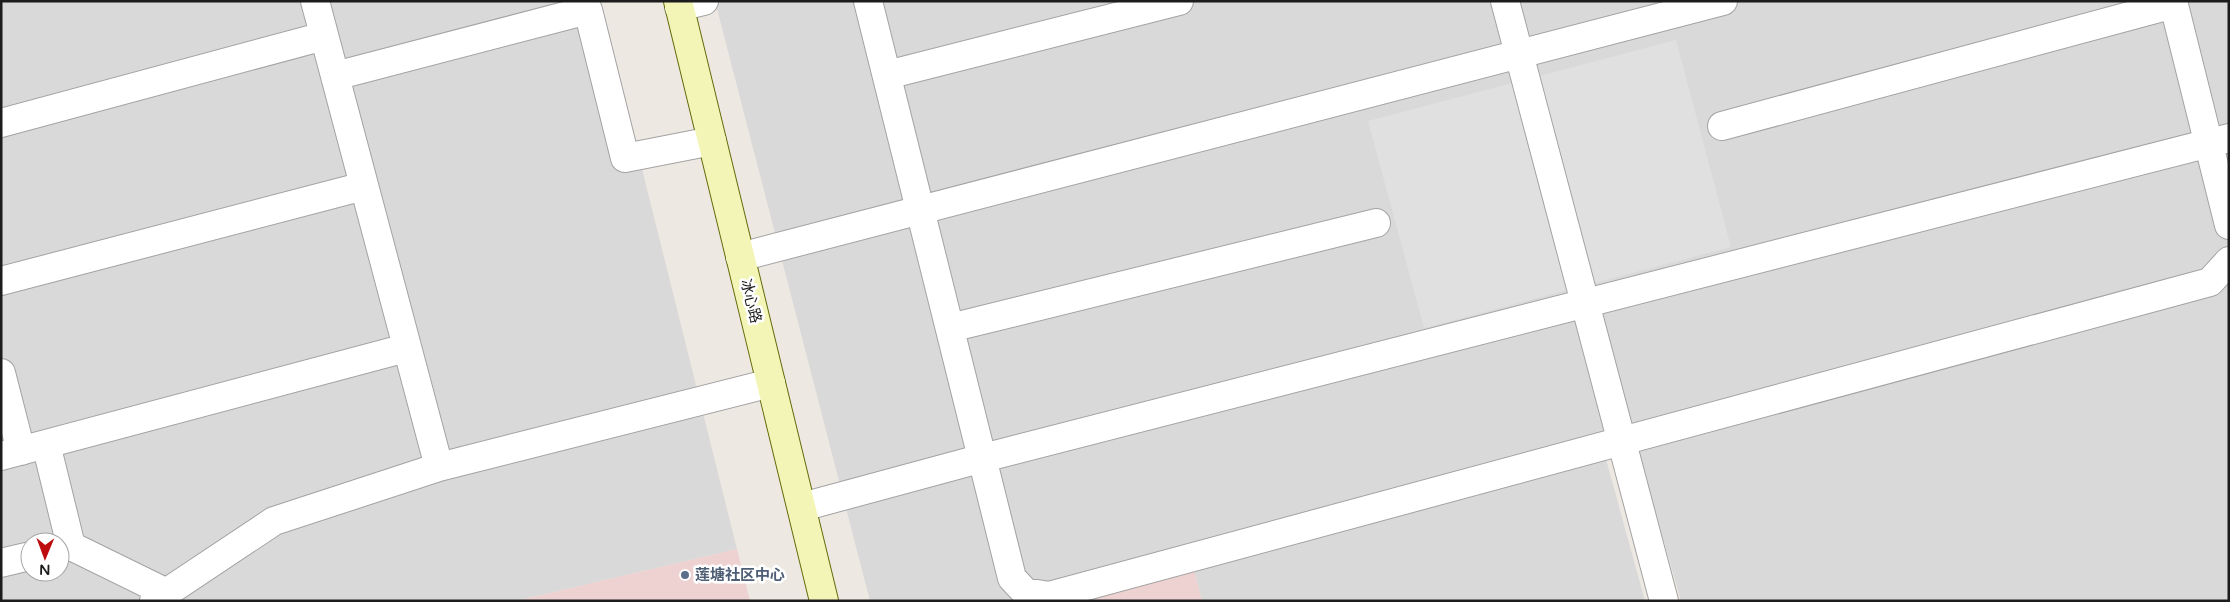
<svg xmlns="http://www.w3.org/2000/svg" width="2230" height="602" font-family="'Varela Round','Noto Sans SC',sans-serif">
<style>
.residential{fill:#dad9d9;fill-rule:evenodd}
.commercial{fill:#edd2d1}
.parking{fill:#e0e0e0}
.lines{fill:none;stroke-linecap:round;stroke-linejoin:round}
.street-casing{stroke:#a3a3a3;stroke-width:30}
.secondary-casing{stroke:#626b0a;stroke-width:30}
.street{stroke:#fff;stroke-width:28}
.secondary{stroke:#f3f5b7;stroke-width:28}
.service-dot{fill:#5c6f8a;stroke:#fff;stroke-width:2}
.labels{text-anchor:middle;stroke-width:5;stroke-linejoin:round;paint-order:stroke}
.street-label{font-size:15px;fill:#1c1c1c;stroke:#fff}
.service-label{font-size:15px;font-weight:bold;fill:#4e5e75;stroke:#fff;text-anchor:start}
</style>
<rect width="100%" height="100%" fill="#ede9e2"/>
<path class="residential" d="M1 1H600L737 549 516 601H1ZM30 542H60V572H30Z
M715 1H2229V601H1681L1633 433 1601 441 1645 601H1202L1190 555 1021 601H870Z"/>
<path class="commercial" d="M737 549 750 601H516Z
M1190 554 1202 601H1021Z"/>
<path class="parking" d="M1676 40 1731 247 1424 328 1368 121Z"/>
<g class="lines">
<g class="street-casing">
<path id="street" d="M315 1 439 467
M868 1 1012 578 1025 592 1049 596 2210 282 2229 261
M1505 1 1664 601
M2173 1 2229 225
M679 7 704 1
M887 75 1179 1
M335 76 588 10 625 158 712 141
M1 123 324 36
M1722 126 2174 4
M740 257 1723 1
M1 281 364 186
M950 328 1376 223
M1 373 21 451
M46 444 71 546
M1 456 406 348
M802 507 983 458 2229 138
M60 549 71 546 167 593
M1 563 30 556
M154 601 274 521 439 467 771 383"/>
</g>
<g class="secondary-casing">
<path id="secondary" d="M678 1 824 601"/>
</g>
<use href="#street" class="street"/>
<use href="#secondary" class="secondary"/>
</g>
<circle class="service-dot" cx="685" cy="575" r="5"/>
<g class="labels">
<g class="street-label">
<text transform="translate(751 301) rotate(76)" y="5">冰心路</text>
</g>
<g class="service-label">
<text x="695" y="580">莲塘社区中心</text>
</g>
</g>
<rect width="2230" height="602" fill="none" stroke="#1c1c1c" stroke-width="5"/>
<g transform="translate(45 557) rotate(181)"><circle r="24" fill="#ffffff" stroke="#a4a4a4"/>
<path d="M0-4L9 19L0 12L-9 19Z" fill="#bd0b0e"/>
<text y="-8" font-size="14" font-weight="bold" text-anchor="middle" fill="#1c1c1c">N</text>
</g>
</svg>
